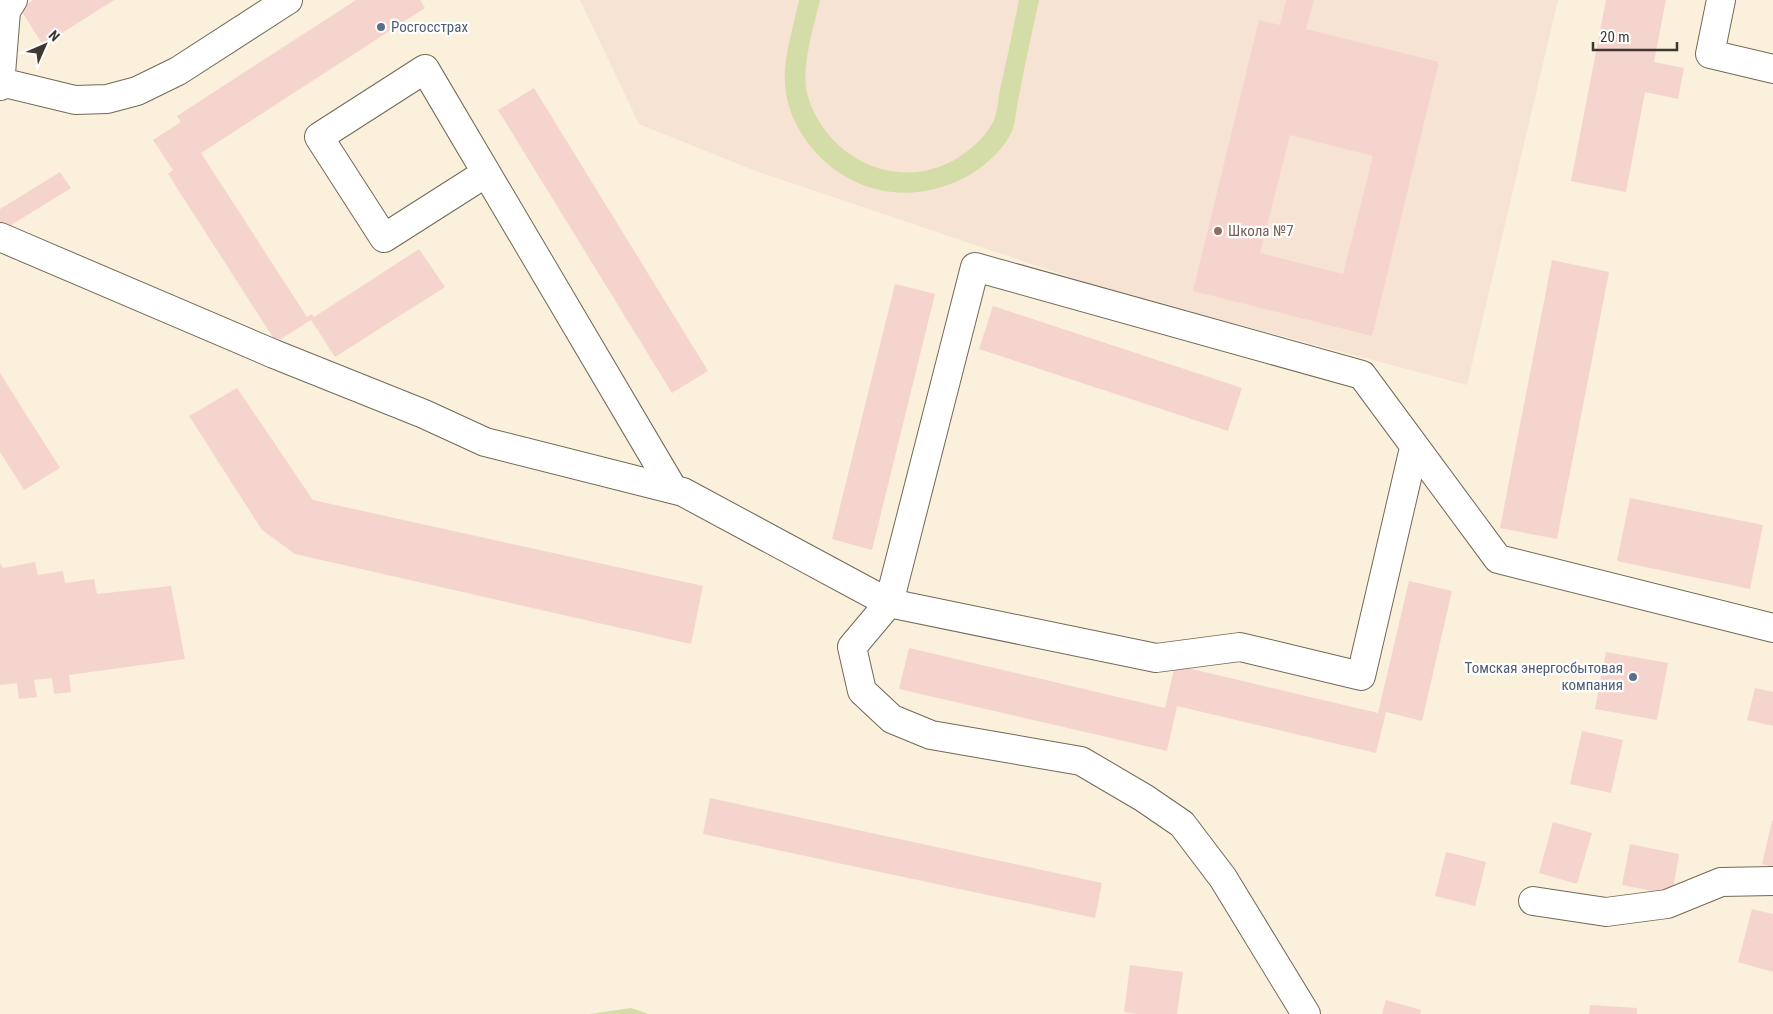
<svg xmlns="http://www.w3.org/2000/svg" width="1773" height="1014" font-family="'Roboto Condensed',sans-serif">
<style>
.education{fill:#f6e3d3}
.green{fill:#d4dda8}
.building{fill:#f6d4ce;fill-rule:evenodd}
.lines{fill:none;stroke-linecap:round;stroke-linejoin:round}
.minor-casing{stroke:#726957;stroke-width:30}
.minor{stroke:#fff;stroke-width:28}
.service-dot{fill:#5c6f8a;stroke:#fefefe;stroke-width:2}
.education-dot{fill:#8d6e63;stroke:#fefefe;stroke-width:2}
.labels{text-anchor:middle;stroke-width:4.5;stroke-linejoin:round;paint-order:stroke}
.service-label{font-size:15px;fill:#4e5e75;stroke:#fefefe;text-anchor:start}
.education-label{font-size:15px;fill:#785e54;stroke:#fefefe;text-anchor:start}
</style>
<rect width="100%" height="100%" fill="#faf0db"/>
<path class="education" d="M580 0H1558L1467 385 1109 290 756 171 639 124Z"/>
<path class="green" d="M799 0H820C814 26 801 67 807 93 824 157 896 194 956 159 970 150 985 138 993 122 998 113 998 99 1000 89 1007 59 1013 30 1019 0H1039C1032 32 1025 64 1019 96 1016 108 1016 123 1011 133 1003 150 986 165 971 174 917 206 852 197 811 147 799 132 789 113 786 93 781 63 793 30 799 0Z
M631 1008 649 1014H589Z"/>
<path class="building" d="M33 0H114L43 45 20 9Z
M356 0H420L425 8 201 153 307 317 312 314 314 317 419 249 445 287 335 357 311 320 276 342 168 174 173 170 153 140 181 122 177 116Z
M1286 0H1314L1306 29 1439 62 1372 336 1193 291 1259 20 1280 25ZM1290 135 1373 156 1343 274 1260 253Z
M1606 0H1666L1654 62 1684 68 1678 99 1645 92 1626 192 1571 181Z
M534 88 708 371 672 393 498 110Z
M60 172 71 188 0 232V209Z
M1552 260 1609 272 1557 539 1500 528Z
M895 284 935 294 872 550 832 539Z
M993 306 1242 388 1228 431 979 349Z
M0 373 60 468 24 490 0 452Z
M237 388 313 500 703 586 691 644 295 554 262 530 189 416Z
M1630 498 1763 525 1750 589 1617 561Z
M35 562 38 575 63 571 65 583 94 579 97 594 171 586 185 659 69 675 71 692 54 694 52 678 34 680 37 697 19 699 17 683 0 685V563L3 568Z
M1409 581 1452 591 1422 721 1386 712 1376 753 1177 706 1167 751 899 689 909 648 1165 708 1175 665 1378 713Z
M1606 652 1668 663 1657 720 1595 709Z
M1755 688 1773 692V726L1747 720Z
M1582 731 1623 740 1611 793 1570 784Z
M710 798 1102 883 1095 918 703 834Z
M1772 821H1773V867L1762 864Z
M1553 822 1592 833 1577 884 1539 873Z
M1630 844 1679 854 1672 895 1622 885Z
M1446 852 1486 862 1475 906 1435 896Z
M1752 909 1773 914V972L1738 962Z
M1130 965 1183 972 1177 1014H1136L1124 1012Z
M1386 1000 1421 1010 1420 1014H1382Z
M1590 1005 1637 1008V1014H1589Z"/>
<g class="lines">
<g class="minor-casing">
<path id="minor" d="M1721 0 1710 54 1773 69
M1 82 75 100 107 99 137 91 178 71 288 0
M0 86 6 11 13 0
M486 173 384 238 319 137 425 69 673 489
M0 237 274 354 424 414 485 442 683 492 889 603 975 267 1362 375 1498 559 1773 628
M1533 901 1606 912 1667 904 1721 882 1773 881
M1306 1014 1223 878 1182 824 1144 798 1081 761 931 735 892 719 862 691 852 647 889 603 1156 658 1240 647 1361 676 1414 448"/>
</g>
<use href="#minor" class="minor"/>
</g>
<g class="service-dot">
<circle cx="381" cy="27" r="5"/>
<circle cx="1633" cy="677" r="5"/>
</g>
<circle class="education-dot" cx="1218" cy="231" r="5"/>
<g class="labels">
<g class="service-label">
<text x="391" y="32">Росгосстрах</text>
<text x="1623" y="673" text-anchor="end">Томская энергосбытовая<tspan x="1623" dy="17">компания</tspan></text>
</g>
<g class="education-label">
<text x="1228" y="236">Школа №7</text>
</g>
</g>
<g transform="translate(45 45) rotate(45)" stroke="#fefefe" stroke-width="4" paint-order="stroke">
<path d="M0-4L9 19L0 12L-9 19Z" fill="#3d3932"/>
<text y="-8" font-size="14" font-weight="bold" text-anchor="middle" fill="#3d3932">N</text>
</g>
<path d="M1593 42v8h84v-8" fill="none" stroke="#3d3932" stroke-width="2.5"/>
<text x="1600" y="42" font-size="15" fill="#3d3932" stroke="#fefefe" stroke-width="4" paint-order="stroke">20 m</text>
</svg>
